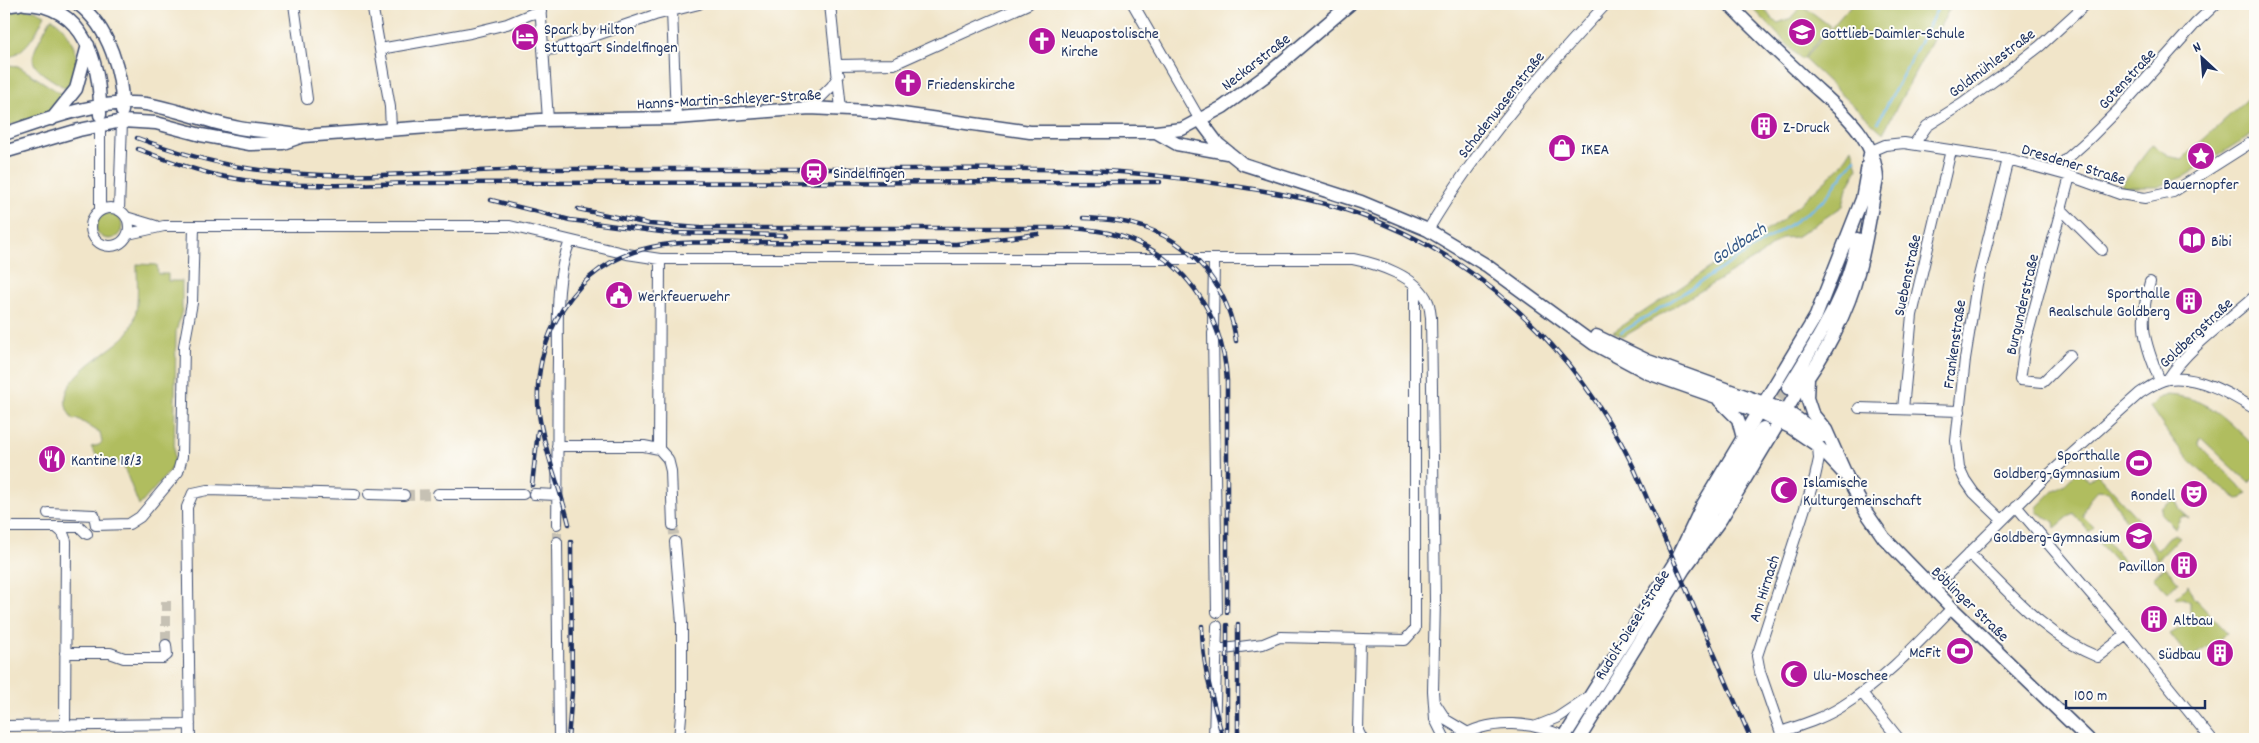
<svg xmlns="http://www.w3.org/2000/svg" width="2259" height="743" font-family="Dekko,sans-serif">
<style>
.green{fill:#b0bd5f;stroke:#66765e}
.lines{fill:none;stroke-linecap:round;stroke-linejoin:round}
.stream{stroke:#71bae9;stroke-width:2.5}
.minor-tunnel{stroke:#c6c1b4;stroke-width:10;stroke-dasharray:10 5;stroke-linecap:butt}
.major-tunnel{stroke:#c6c1b4;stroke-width:12;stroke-dasharray:12 6;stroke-linecap:butt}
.minor-casing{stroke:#3b4a6e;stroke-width:12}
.major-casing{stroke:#3b4a6e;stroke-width:15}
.minor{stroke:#fff;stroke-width:10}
.major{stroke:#fff;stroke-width:12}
.rail-casing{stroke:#1b2f5e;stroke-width:4.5}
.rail{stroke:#fdfcf7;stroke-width:2.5;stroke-dasharray:8;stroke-linecap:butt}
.labels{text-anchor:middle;stroke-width:4;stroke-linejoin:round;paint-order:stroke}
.poi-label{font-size:16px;fill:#1b2f5e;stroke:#fdfcf7;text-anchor:start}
.street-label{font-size:16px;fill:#1b2f5e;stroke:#fdfcf7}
.water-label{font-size:18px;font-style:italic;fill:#355988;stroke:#fdfcf7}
</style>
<rect width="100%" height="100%" fill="#fdfcf7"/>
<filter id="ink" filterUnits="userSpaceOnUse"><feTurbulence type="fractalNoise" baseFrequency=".02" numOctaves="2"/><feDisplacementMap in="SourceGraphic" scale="10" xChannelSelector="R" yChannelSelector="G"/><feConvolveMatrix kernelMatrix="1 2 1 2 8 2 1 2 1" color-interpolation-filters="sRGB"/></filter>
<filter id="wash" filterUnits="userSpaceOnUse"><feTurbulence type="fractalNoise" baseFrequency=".0096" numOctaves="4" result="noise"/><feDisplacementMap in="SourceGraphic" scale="20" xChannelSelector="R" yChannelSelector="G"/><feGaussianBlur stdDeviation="1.12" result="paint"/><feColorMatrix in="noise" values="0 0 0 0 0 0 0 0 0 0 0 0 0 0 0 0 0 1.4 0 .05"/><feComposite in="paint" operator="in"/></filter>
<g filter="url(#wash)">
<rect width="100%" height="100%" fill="#f1e5c9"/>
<path class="green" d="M1749 4H1761L1772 19 1778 23 1791 18 1802 5 1830 26 1802 60Z
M1852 4H1952L1883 133 1804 59Z
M25 9 35 10 45 15C35 35 27 52 4 59V13Z
M51 18C67 26 78 50 77 68 76 75 72 84 70 91 23 62 26 66 51 18Z
M8 65 18 66 66 97C51 116 26 120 4 127V66Z
M2255 92V132L2185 176 2158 187H2120L2152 145 2172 157 2182 159Z
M1852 148 1858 168 1847 188 1843 206 1796 237 1782 238 1756 258 1623 337 1613 332 1781 221 1841 166Z
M96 226a13 13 0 1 1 26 0a13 13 0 1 1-26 0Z
M137 264 157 265 158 274H168V281H182V310L176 332 174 462 170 471 139 506 124 467 117 462 98 458 91 447 99 445 102 442 100 433 78 419 73 420C71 416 67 411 66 406 60 375 110 353 126 335 141 318 137 285 137 264Z
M2168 395C2210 398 2226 419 2254 446L2255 445V477L2249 483 2200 437 2199 445 2247 493 2242 498 2238 499C2220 487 2201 473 2187 457 2173 442 2162 424 2150 407L2159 398Z
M2079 470 2088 481 2097 474 2101 478 2137 518 2157 550 2167 538 2175 534 2180 537 2152 566 2157 560 2147 542 2125 519 2108 491 2098 490C2090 498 2084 505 2083 516L2094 527 2089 532 2073 513 2055 528 2054 522 2037 512V507L2053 491 2065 484Z
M2175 499 2180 510 2189 518 2186 516 2181 517 2175 528 2161 514 2162 508Z
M2101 534 2130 568 2126 572 2095 539Z
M2165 567 2178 582 2167 592 2153 577Z
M2188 585 2193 597 2227 632 2219 640 2196 654 2193 663 2170 634 2190 622V602L2183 598H2175Z"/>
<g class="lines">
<path class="stream" d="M1878 122 1940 4
M1621 333 1797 220 1824 200 1855 159"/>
</g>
</g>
<g filter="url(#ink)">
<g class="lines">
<path class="minor-tunnel" d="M404 495 438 494
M673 525 675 542
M557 542V524
M166 601V645"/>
<path class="major-tunnel" d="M1771 415 1788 388"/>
<g class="minor-casing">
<path id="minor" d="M294 4 307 99
M372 4 390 107 391 130
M540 4 548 120
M830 4 841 109
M1133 4 1200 120
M672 10 676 118
M380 49 470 33 507 24 531 14 541 12
M543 50 556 49 655 15 699 4
M838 65 894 64 1028 4
M810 108 832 86 839 75
M100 125V211
M1914 144 1927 126 1962 104 2013 67 2040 46 2086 4
M1871 151 1885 145 1904 143 2008 159 2070 176 2120 194 2145 198 2173 192 2255 140
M2056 172 2061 164 2089 139 2120 108 2196 23 2216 4
M2070 176 2025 344 2020 380 2043 382 2070 355
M91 227a19 19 0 1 1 38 0a19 19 0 1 1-38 0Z
M2061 209 2102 250
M119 210 122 121
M126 217 156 226
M1428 230C1477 147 1540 75 1606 4
M128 234 164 226H510L627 254 660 259H1353C1378 264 1417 276 1428 302 1430 306 1430 312 1431 317L1435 600 1433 691 1435 719 1445 739
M660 259 659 449 668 459 671 471 673 525
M2150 282C2138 324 2144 341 2160 381
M1213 327 1214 259
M1213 333 1217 612
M2168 379C2189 346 2226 322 2255 296
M1859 408 1960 411
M1903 409 1912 315 1951 150
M557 446H644L659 449
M369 494 404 495
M438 494H523
M534 494 557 495
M2016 506 2134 644 2211 739
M48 513 94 515 96 525 129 524 140 517 178 472 182 457 184 346 192 303 194 227
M2002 520 1974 493 1965 480 1959 467 1956 441 1965 359 1977 284 2008 159
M557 524C558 469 557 414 558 359 558 320 555 279 570 241
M4 527H56L63 533 66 541 65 726
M56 527H80L87 534
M557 542 559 739
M675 542 682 623V705L679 739
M1969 553C2009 592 2045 636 2098 657L2126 635
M1933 589 2046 477 2140 393C2148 388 2157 381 2168 379 2199 375 2230 394 2255 409
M1360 640 1358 731 1362 739
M1216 650 1263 644 1280 637 1405 640 1415 629V285
M65 653H110L124 658H163L167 655 166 645
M1862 693 1899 739
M1435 703 1446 720 1468 733 1470 737
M4 726 190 724
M1537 726 1557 718 1587 698
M1781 732C1801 725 1822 719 1841 707 1883 681 1918 643 1952 608
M190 739 187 507 193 493 207 490 355 494
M1214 739 1217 626
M1457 739C1489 717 1535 721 1568 739
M1783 739 1760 672 1757 656 1815 477 1819 459 1818 446"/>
</g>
<g class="major-casing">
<path id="major" d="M25 4C85 5 101 65 100 115
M78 4C109 27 123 73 122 111
M4 6 19 4
M52 119 76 89 88 45
M1200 120 1218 144 1243 164 1361 202 1428 230 1486 265 1594 344 1648 373 1759 412 1790 427 1818 446 1847 477
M1156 132 1177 144 1227 153
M4 134C45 120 103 98 146 104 177 109 207 122 239 128 260 132 282 131 303 136
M4 152 79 130 122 121 156 123 201 135 250 144 283 143 303 136 429 127 540 120 676 118 810 108 888 112 1030 132H1156L1182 129 1223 107 1268 74 1350 4
M1596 336 1648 361 1786 411 1823 436
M1808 378 1807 398 1812 413 1826 430 1847 477 1866 512 1884 538 1952 608 2088 739
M1788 388C1814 345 1851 289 1857 239
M1719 400 1738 419 1743 438
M1678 557 1702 506 1816 316 1862 199 1870 154
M1684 569 1721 519 1798 391C1825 356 1848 312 1859 269 1867 239 1871 209 1877 179 1875 134 1836 107 1806 79 1780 54 1753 30 1729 4
M1563 739 1678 557 1705 522 1763 428
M1579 739 1687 564"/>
</g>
<use href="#minor" class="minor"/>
<use href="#major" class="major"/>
<g class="rail-casing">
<path id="rail" d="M137 138C173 151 209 162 246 168 337 183 438 171 530 169 656 168 783 169 910 169 970 169 1029 168 1089 170 1137 172 1186 179 1234 186 1274 192 1314 199 1352 212 1476 253 1576 349 1633 466L1751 739
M138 149C166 160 195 171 226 177 287 189 348 185 410 183L1160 182
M491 200 570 220 669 233 786 235
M578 209 649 224 699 228H1070C1085 229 1099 230 1112 234 1181 251 1223 312 1227 381V612
M1083 218C1107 219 1129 221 1151 230 1198 248 1230 293 1236 341
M751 242 956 244 1038 234
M532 485 538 431
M569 524C560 487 544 451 539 414 530 339 575 262 652 247 686 240 723 243 758 243
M1238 624V739
M1202 626C1202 668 1213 699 1223 739
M1227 737V625
M568 739 572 692 571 542"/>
</g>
<use href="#rail" class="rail"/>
</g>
</g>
<defs>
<g id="school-disc" transform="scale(1.4375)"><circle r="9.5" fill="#b5179e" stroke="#fdfcf7"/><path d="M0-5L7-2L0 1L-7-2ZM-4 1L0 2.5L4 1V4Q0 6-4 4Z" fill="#fff"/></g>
<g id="hotel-disc" transform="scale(1.4375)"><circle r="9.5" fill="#b5179e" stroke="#fdfcf7"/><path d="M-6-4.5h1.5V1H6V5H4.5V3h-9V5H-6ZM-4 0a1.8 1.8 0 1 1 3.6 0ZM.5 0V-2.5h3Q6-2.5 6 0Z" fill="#fff"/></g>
<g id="church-disc" transform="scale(1.4375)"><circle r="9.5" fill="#b5179e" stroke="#fdfcf7"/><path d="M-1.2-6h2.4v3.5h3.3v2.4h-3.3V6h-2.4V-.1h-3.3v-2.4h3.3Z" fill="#fff"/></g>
<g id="building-disc" transform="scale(1.4375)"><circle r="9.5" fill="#b5179e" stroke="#fdfcf7"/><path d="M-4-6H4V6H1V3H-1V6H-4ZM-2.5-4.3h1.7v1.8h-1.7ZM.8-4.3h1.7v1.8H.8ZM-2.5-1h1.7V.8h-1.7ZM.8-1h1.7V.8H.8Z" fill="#fff"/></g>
<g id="shop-disc" transform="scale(1.4375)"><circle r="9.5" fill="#b5179e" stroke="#fdfcf7"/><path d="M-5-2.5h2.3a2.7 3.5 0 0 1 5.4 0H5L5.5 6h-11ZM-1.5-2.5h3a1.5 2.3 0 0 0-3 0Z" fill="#fff"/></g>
<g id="sight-disc" transform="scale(1.4375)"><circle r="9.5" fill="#b5179e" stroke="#fdfcf7"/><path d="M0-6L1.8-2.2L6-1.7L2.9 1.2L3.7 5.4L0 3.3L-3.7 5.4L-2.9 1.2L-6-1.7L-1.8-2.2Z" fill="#fff"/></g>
<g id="station-disc" transform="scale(1.4375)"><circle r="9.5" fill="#b5179e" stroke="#fdfcf7"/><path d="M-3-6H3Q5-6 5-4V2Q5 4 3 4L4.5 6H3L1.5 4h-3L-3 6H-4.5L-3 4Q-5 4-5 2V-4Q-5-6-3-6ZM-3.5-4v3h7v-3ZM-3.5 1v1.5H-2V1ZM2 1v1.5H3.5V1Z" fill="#fff"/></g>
<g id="library-disc" transform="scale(1.4375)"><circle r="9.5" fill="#b5179e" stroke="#fdfcf7"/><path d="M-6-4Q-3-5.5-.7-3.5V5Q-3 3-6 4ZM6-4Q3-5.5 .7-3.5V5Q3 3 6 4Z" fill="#fff"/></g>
<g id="civic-disc" transform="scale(1.4375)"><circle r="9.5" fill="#b5179e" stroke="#fdfcf7"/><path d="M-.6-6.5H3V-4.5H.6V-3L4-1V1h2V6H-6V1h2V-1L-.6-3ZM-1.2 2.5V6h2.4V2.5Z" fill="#fff"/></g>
<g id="restaurant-disc" transform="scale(1.4375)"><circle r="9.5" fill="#b5179e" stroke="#fdfcf7"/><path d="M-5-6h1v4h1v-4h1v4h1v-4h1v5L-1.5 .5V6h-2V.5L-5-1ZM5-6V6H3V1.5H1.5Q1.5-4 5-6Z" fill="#fff"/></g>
<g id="stadium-disc" transform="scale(1.4375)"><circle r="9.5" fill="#b5179e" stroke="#fdfcf7"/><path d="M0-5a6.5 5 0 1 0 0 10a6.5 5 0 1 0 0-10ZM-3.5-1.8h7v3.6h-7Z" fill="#fff"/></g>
<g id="mosque-disc" transform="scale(1.4375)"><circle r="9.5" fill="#b5179e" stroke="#fdfcf7"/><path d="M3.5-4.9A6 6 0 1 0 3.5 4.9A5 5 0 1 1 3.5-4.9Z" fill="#fff"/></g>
<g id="theatre-disc" transform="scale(1.4375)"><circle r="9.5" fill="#b5179e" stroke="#fdfcf7"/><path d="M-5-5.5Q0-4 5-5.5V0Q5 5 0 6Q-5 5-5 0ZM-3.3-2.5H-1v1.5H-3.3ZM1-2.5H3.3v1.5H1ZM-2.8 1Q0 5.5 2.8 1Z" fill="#fff"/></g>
</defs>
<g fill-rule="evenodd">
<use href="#school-disc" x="1802" y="32"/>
<use href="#hotel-disc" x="525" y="37"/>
<use href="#church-disc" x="1042" y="41"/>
<use href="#church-disc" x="908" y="83"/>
<use href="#building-disc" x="1764" y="126"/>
<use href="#shop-disc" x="1562" y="148"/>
<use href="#sight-disc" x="2201" y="156"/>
<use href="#station-disc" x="814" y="172"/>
<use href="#library-disc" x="2192" y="240"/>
<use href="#civic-disc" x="619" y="295"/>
<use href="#building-disc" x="2189" y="301"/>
<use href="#restaurant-disc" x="52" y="459"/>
<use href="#stadium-disc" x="2139" y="463"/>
<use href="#mosque-disc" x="1784" y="490"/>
<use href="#theatre-disc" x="2194" y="494"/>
<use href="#school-disc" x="2139" y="536"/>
<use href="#building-disc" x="2184" y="565"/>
<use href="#building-disc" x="2154" y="619"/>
<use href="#stadium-disc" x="1960" y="651"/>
<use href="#building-disc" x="2220" y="653"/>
<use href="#mosque-disc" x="1794" y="674"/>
</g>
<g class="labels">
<g class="poi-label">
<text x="544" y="34">Spark by Hilton<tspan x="544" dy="18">Stuttgart Sindelfingen</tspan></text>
<text x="1061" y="38">Neuapostolische<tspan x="1061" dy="18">Kirche</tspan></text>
<text x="1821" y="38">Gottlieb-Daimler-Schule</text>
<text x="927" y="89">Friedenskirche</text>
<text x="1783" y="132">Z-Druck</text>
<text x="1581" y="154">IKEA</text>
<text x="833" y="178">Sindelfingen</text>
<text x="2201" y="189" text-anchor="middle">Bauernopfer</text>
<text x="2211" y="246">Bibi</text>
<text x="2170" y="298" text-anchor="end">Sporthalle<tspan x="2170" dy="18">Realschule Goldberg</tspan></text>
<text x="638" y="301">Werkfeuerwehr</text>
<text x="2120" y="460" text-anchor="end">Sporthalle<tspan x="2120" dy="18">Goldberg-Gymnasium</tspan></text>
<text x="71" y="465">Kantine 18/3</text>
<text x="1803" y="487">Islamische<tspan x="1803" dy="18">Kulturgemeinschaft</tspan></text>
<text x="2175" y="500" text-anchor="end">Rondell</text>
<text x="2120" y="542" text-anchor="end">Goldberg-Gymnasium</text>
<text x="2165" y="571" text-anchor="end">Pavillon</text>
<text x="2173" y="625">Altbau</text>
<text x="1941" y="657" text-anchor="end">McFit</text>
<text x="2201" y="659" text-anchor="end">Südbau</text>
<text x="1813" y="680">Ulu-Moschee</text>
</g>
<g class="street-label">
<text transform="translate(1255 61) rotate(-38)" y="6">Neckarstraße</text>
<text transform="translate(1991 62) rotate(-37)" y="6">Goldmühlestraße</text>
<text transform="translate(2126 78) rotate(-47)" y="6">Gotenstraße</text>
<text transform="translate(729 98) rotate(-3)" y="6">Hanns-Martin-Schleyer-Straße</text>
<text transform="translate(1500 104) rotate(-52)" y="6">Schadenwasenstraße</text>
<text transform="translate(2074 163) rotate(17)" y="6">Dresdener Straße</text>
<text transform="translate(1906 275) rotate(-78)" y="6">Suebenstraße</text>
<text transform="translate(2021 304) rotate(-77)" y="6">Burgunderstraße</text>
<text transform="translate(2195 332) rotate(-43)" y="6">Goldbergstraße</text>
<text transform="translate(1953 344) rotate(-82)" y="6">Frankenstraße</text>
<text transform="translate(1763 588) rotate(-72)" y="6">Am Hirnach</text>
<text transform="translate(1971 603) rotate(44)" y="6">Böblinger Straße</text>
<text transform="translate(1631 624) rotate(-58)" y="6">Rudolf-Diesel-Straße</text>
</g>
<g class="water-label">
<text transform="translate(1738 243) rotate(-33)" y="6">Goldbach</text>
</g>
</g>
<rect width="2259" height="743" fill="none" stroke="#fdfcf7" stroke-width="20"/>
<g transform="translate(2202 58) rotate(334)" stroke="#fdfcf7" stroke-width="4" paint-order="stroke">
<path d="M0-4L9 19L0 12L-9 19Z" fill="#1b2f5e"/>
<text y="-8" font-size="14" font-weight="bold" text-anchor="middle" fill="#1b2f5e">N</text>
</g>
<path d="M2066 700v8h139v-8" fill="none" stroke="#1b2f5e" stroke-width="2.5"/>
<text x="2074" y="700" font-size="15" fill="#1b2f5e" stroke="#fdfcf7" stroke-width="4" paint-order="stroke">100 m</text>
</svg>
